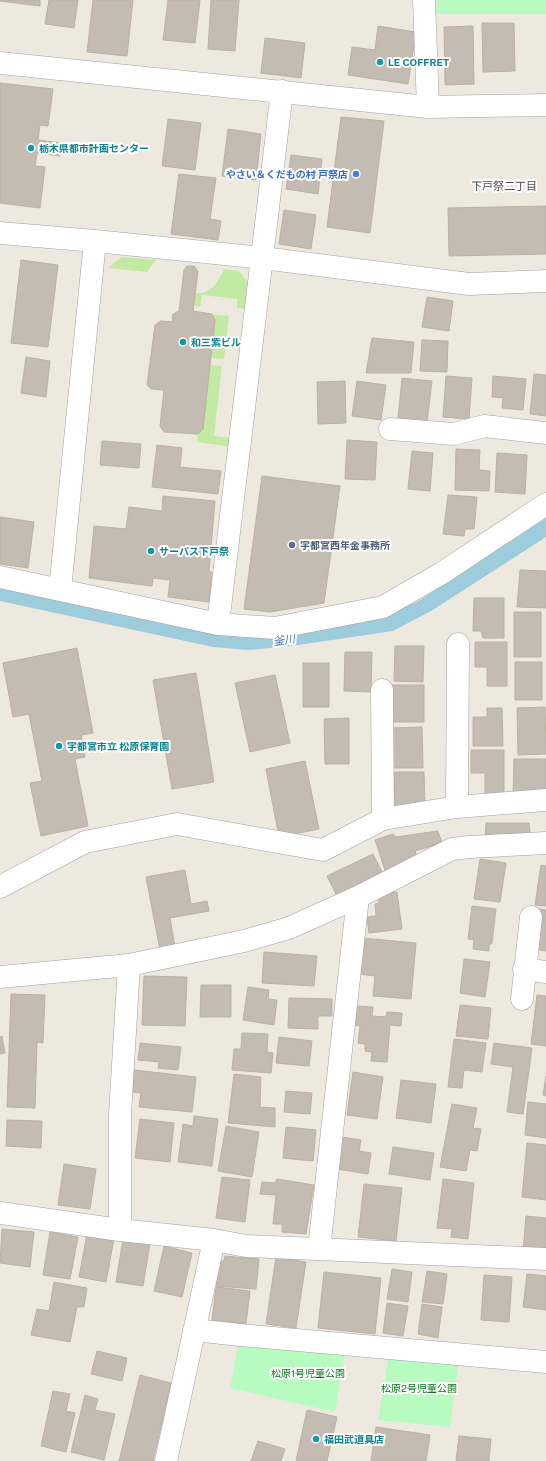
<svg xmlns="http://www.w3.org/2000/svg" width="546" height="1461" font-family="'Public Sans','Noto Sans JP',sans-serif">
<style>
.grass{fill:#c3eaa2}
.park{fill:#b8fbc0}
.water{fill:#9dccdd}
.building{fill:#c4bbb2;stroke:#bfafa1}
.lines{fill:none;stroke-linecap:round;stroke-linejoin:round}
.minor-casing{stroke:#a1a1a1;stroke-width:23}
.minor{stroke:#fff;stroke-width:22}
.culture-dot{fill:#0f9aa8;stroke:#fff;stroke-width:1.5}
.shop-dot{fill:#3f7fe0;stroke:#fff;stroke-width:1.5}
.service-dot{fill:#5c6f8a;stroke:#fff;stroke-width:1.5}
.labels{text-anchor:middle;stroke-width:4;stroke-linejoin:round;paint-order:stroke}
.culture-label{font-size:10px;font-weight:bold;fill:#0d838f;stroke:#fff;text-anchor:start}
.shop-label{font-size:10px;font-weight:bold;fill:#366cbe;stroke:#fff;text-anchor:end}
.service-label{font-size:10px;font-weight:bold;fill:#4e5e75;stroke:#fff;text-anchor:start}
.park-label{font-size:10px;fill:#077a15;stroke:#fff}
.neighbourhood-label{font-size:11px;fill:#4d4d4d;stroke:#fff}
.water-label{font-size:11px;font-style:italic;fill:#4575ac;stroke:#fff}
</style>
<rect width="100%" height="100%" fill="#ede9df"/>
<path class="grass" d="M122 257 156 260 147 272 108 268Z
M224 269 239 271 250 285 246 309 237 308V299L202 295 200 307 193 306 195 293C211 295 218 282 224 269Z
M212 314 229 316 224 359 211 358Z
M210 365 222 366 214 436 233 438 232 447 197 442 198 434 203 429Z"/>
<path class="park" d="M437 0H546V14H436Z
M240 1335 347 1344 335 1412 230 1388Z
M390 1348 460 1354 450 1427 378 1420Z"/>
<path class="water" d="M546 518V537L431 611 393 631 291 646 248 650 213 647 0 601V586L213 633 386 615 417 602Z"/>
<path class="building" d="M0 0H40V6L0 1Z
M49 0H78L74 28 45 24Z
M93 0H133L127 56 87 52Z
M168 0H200L195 43 163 40Z
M211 0H239L235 51 208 49Z
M482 23H514L515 71 483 72Z
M378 26 416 32 408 84 348 75 352 47 375 50Z
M473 26 474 84 445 85 444 27Z
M265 38 305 43 301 78 261 73Z
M0 83 53 89 48 126 40 125 38 140 62 143 60 156 37 153 35 166 45 167 40 208 0 203Z
M341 117 384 121 370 233 327 227Z
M168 119 201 123 195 170 162 166Z
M228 129 261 134 256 180 222 176Z
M291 155 322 159 318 194 286 189Z
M179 174 216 178 210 219 221 221 218 240 171 234Z
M546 206V254L449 256 448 208Z
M284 210 316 215 311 249 279 244Z
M21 260 58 265 48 347 11 343Z
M187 266H194L198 271 193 311 212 314 215 320 203 429 198 434 164 432 160 426 164 390 151 389 147 385 155 325 161 321 172 322 173 314 179 311 184 270Z
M427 297 453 301 449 331 422 327Z
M372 338 414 342 411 373H366Z
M422 340 448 341 447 372 420 371Z
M26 357 50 361 46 397 21 393Z
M534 374 546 375V416L530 414Z
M446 376 472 378 469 419 443 417Z
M493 376 526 379 523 410 502 408 503 398 492 397Z
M402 378 432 381 427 422 398 419Z
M345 381 346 423 318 424 317 382Z
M357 381 386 385 381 420 352 416Z
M347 440 377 442 375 480 345 479Z
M102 441 141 444 139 468 100 465Z
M157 445 182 448 180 467 221 471 218 494 152 487Z
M456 449 480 450 479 470 490 471 489 491 455 490Z
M412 451 433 453 430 491 408 489Z
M497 453 527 455 525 494 495 492Z
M262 476 340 486 324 603 270 612 244 609Z
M448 495 477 497 474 529H465L464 536 443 534Z
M163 496 215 501 209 572H212L209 602 168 597 170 580 153 578 152 586 89 578 94 526 126 529 129 507 162 511Z
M0 517 34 522 28 568 0 564Z
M520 570 546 571V608L517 607Z
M474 598H504V638H483L481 631H473Z
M514 612H541V657H514Z
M475 642H507V686H487V667H475Z
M395 646H424L423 682 394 681Z
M77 648 93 733 81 735 85 757 75 759 88 826 41 836 30 783 42 781 29 714 13 717 3 663Z
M345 652H372L371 692 344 691Z
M515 662H542V700H515Z
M303 663H329V707H303Z
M196 673 214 782 172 789 153 680Z
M275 675 290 743 250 752 235 683Z
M392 685H424V722H393Z
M545 707 546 754 518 755 517 708Z
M487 708H502L503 746H473V717H487Z
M349 718V764H325L324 719Z
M422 727 423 768H392L391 728Z
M471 750H504V794H485V773H471Z
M514 759H546V797H513Z
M305 761 319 829 279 837 266 769Z
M394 772H424L425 806 395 807Z
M486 823H529L531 842 485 843Z
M438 831 442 843 415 851 418 860 386 873 375 840 393 834 396 837Z
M373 854 384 876 338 898 327 876Z
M480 859 506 863 500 902 474 899Z
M541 865 546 866V906L535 905Z
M185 870 191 904 207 901 209 911 170 918 175 947 160 950 146 877Z
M397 892 402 929 369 933 367 917 376 916 375 904 379 903 378 894Z
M472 906 496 909 492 943 489 945V951L473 949 474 940 468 939Z
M538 909 546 910V951L532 949Z
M362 938 416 943 411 999 373 996 375 976 359 974Z
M264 952 317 956 314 986 262 983Z
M464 959 490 962 485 997 460 993Z
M144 976 187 977 185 1026 142 1025Z
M201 985H231V1017H200Z
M248 987 269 990 268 999 277 1000 274 1025 243 1020Z
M11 994 45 995 43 1043 37 1042 35 1108 7 1107Z
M537 995 546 996V1046L531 1044Z
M289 998 332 999V1016H318V1029L288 1028Z
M460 1005 491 1008 488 1039 456 1036Z
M356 1006 373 1007 372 1016 386 1017 387 1012 402 1013 401 1026 390 1025 387 1062 371 1061 372 1052 365 1051V1044L358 1043 360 1026 354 1025Z
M242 1033 268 1034 267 1052 273 1053 271 1073 232 1070 234 1049H241Z
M2 1036 5 1053 0 1054V1037Z
M279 1037 312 1041 309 1066 276 1063Z
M454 1039 486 1043 482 1072 464 1070 462 1088 448 1087Z
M140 1043 181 1047 178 1070 158 1068 159 1062 138 1060Z
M494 1043 532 1048 523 1114 507 1112 513 1067 491 1064Z
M134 1070 196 1077 192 1112 139 1107 141 1093 131 1092Z
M353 1072 383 1077 377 1119 347 1115Z
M234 1074 261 1077 260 1107 275 1108V1127L228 1123Z
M546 1076V1096L543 1095Z
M401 1080 436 1084 431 1123 396 1118Z
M286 1091 312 1093 310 1114 284 1112Z
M528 1102 546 1104V1138L525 1135Z
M452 1104 477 1108 473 1128 481 1129 477 1151 470 1150 466 1171 440 1167Z
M194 1116 218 1119 212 1166 178 1162 183 1124 193 1126Z
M140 1119 174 1123 170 1162 135 1158Z
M7 1120 42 1121 41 1148 6 1146Z
M226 1126 259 1132 252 1177 218 1171Z
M286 1127 316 1130 313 1161 283 1158Z
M342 1137 361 1140 359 1151 371 1153 368 1174 337 1169Z
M527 1143 546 1145V1200L522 1197Z
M393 1147 434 1153 430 1180 389 1174Z
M64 1164 96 1169 90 1209 58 1205Z
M222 1177 250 1180 245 1222 216 1218Z
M277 1179 314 1185 306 1234 282 1232V1224H273L276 1195 260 1194 262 1182 275 1183Z
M443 1179 474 1183 468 1239 451 1237 452 1229 437 1228Z
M364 1184 402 1188 396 1241 358 1237Z
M526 1216 546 1218V1253L523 1251Z
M2 1229 34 1232 30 1267 0 1263Z
M50 1232 78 1237 70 1279 43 1275Z
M87 1234 114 1239 106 1282 79 1277Z
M123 1239 150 1243 143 1286 116 1282Z
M164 1246 192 1253 182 1297 154 1291Z
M225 1256 259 1259 256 1289 215 1286 218 1260 224 1261Z
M276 1257 306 1262 296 1328 266 1324Z
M392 1269 412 1272 408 1302 387 1299Z
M427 1271 447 1274 443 1304 422 1302Z
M324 1272 381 1278 375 1334 318 1328Z
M527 1274 546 1276V1310L523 1307Z
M484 1275 512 1277 509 1322 481 1320Z
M54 1282 87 1288 84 1307H77L70 1342 31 1335 37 1309 49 1311Z
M216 1287 250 1291 246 1324 212 1320Z
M387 1303 408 1306 403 1336 383 1333Z
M422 1304 442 1307 438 1338 418 1334Z
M97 1351 127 1358 122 1381 91 1374Z
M140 1375 171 1383 153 1461H119Z
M53 1391 70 1394 66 1411 75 1413 66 1452 41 1446Z
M85 1395 98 1399 95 1410 115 1414 104 1460 71 1452Z
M307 1410 337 1417 327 1461H296Z
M376 1427 430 1435 426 1461H371Z
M459 1436 491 1439 489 1461H456Z
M258 1441 285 1449 281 1461H251Z"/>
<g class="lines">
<g class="minor-casing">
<path id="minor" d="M424 0 428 107
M0 63 428 107 546 105
M0 233 95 241 263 258 469 284 546 281
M390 429 454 434 484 426 546 433
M0 577 218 624 275 628 383 607 442 573 546 504
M60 590 95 241
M218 624 282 91
M382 690 383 819
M457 807 458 644
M0 887 85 842 177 824 323 850 383 819 457 807 546 800
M524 969 546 972
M0 977 129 965 244 941 289 928 358 897 452 849 469 847 546 843
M522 999 531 917
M0 1213 120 1230 214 1240 246 1246 546 1259
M120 1230V1115L129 965
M319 1249 358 897
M194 1330 240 1335 546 1362
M166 1461 214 1240"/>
</g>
<use href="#minor" class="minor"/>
</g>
<g class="culture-dot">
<circle cx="380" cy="62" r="4"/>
<circle cx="31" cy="148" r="4"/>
<circle cx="183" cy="342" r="4"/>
<circle cx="151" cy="551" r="4"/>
<circle cx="59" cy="746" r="4"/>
<circle cx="316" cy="1439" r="4"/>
</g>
<circle class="shop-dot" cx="356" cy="174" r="4"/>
<circle class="service-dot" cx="292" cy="545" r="4"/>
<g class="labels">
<g class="culture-label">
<text x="388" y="66">LE COFFRET</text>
<text x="39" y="152">栃木県都市計画センター</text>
<text x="191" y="346">和三紫ビル</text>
<text x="159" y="555">サーパス下戸祭</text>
<text x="67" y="750">宇都宮市立 松原保育園</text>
<text x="324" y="1443">福田武道具店</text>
</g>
<g class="shop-label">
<text x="348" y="178">やさい＆くだもの村 戸祭店</text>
</g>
<g class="service-label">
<text x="300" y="549">宇都宮西年金事務所</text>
</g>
<g class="park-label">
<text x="308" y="1377">松原1号児童公園</text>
<text x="419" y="1392">松原2号児童公園</text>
</g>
<g class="neighbourhood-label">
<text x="504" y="190">下戸祭二丁目</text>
</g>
<g class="water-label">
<text transform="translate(284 640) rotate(-8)" y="4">釜川</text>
</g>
</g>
</svg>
